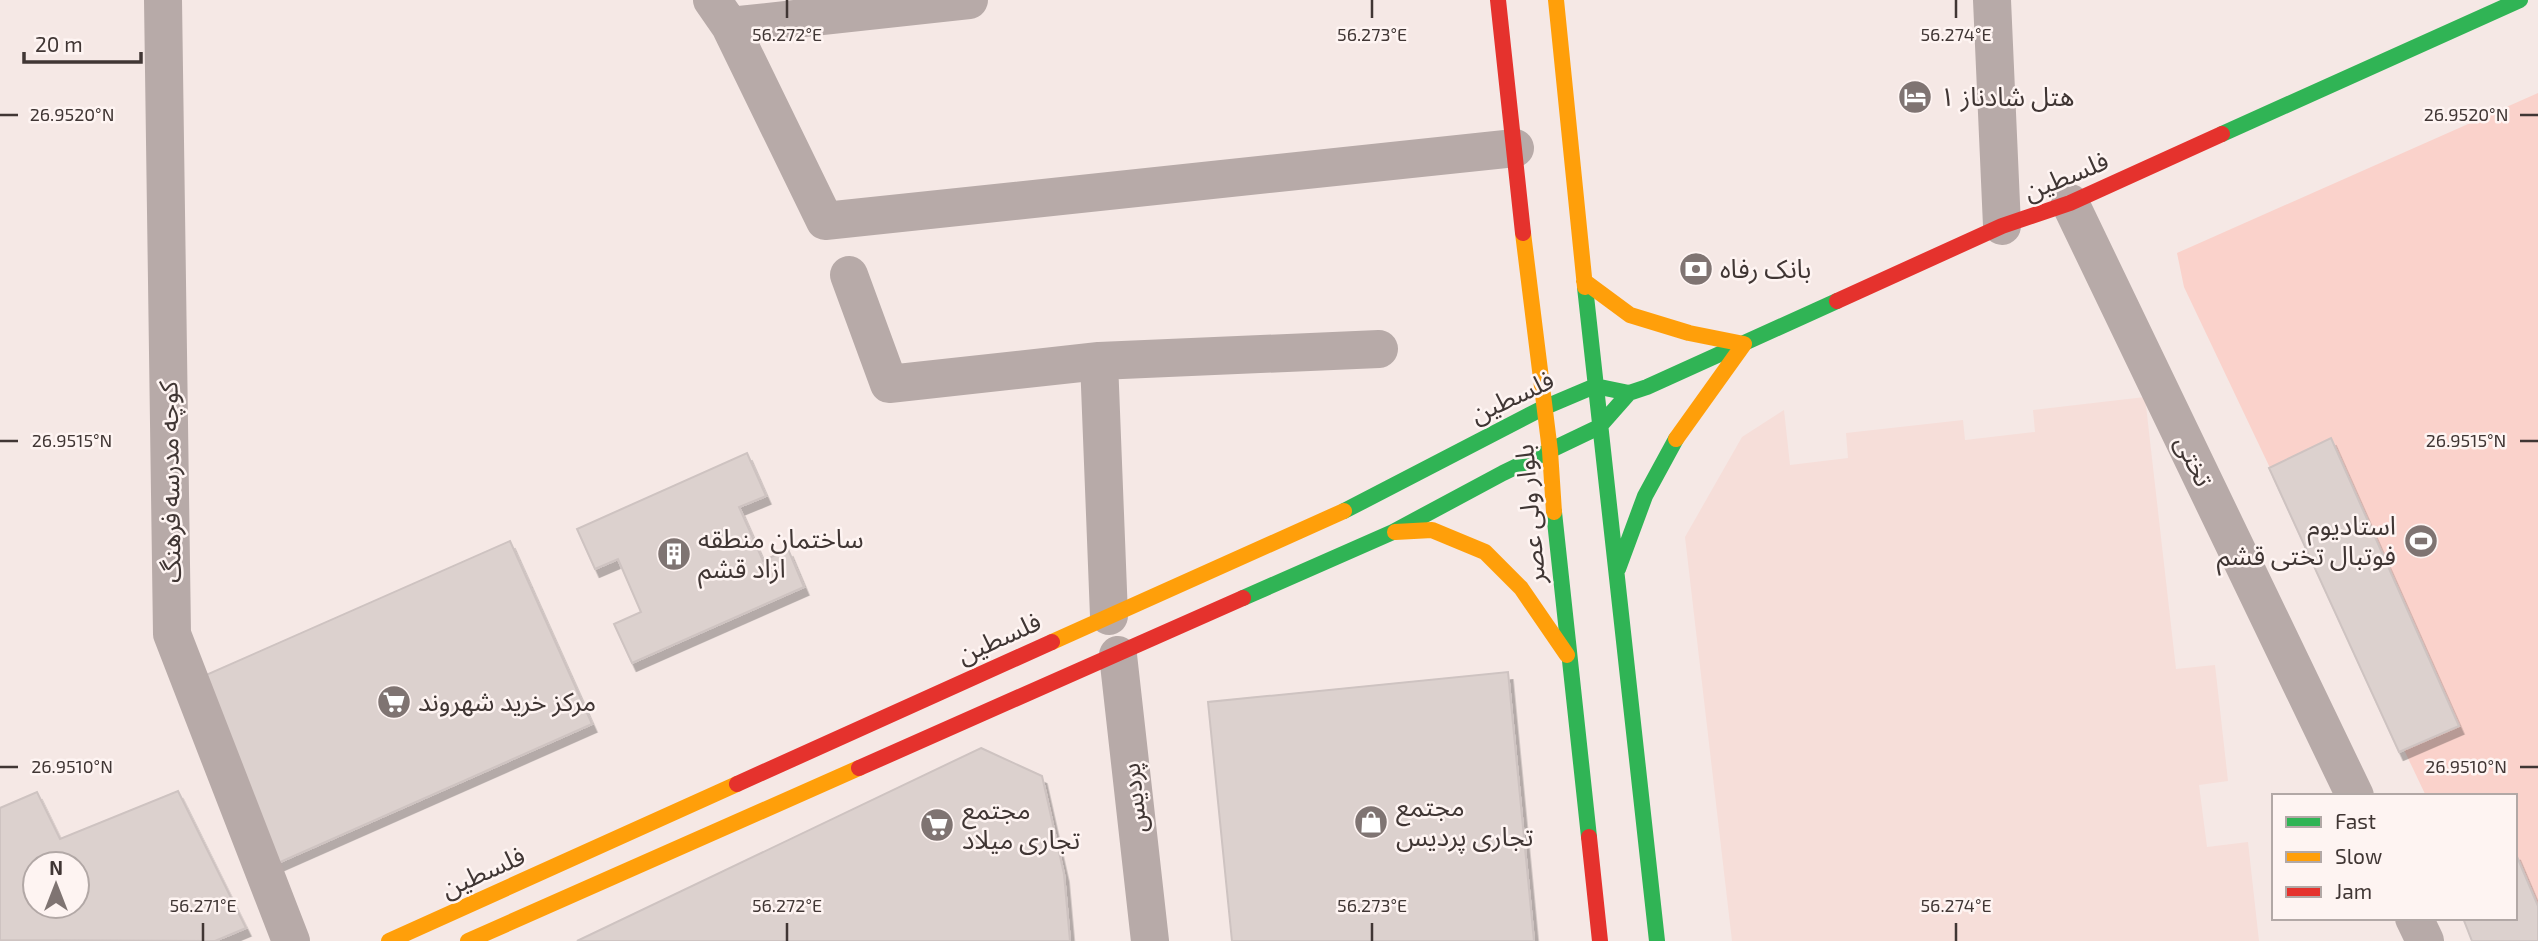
<svg xmlns="http://www.w3.org/2000/svg" width="2538" height="941" font-family="'Exo 2','Noto Sans Arabic',sans-serif">
<style>
.built{fill:#f6ded9}
.green{fill:#fad2cb}
.building{fill:#dcd1ce;stroke:#cec3c1;stroke-width:2;fill-rule:evenodd;filter:url(#shadow)}
.lines{fill:none;stroke-linecap:round;stroke-linejoin:round}
.street{stroke:#b7aaa8;stroke-width:38}
.fast{stroke:#30b455;stroke-width:16}
.slow{stroke:#ff9f0a;stroke-width:16}
.jam{stroke:#e5322d;stroke-width:16}
.ticks{fill:none;stroke:#403634;stroke-width:2.5}
.labels{text-anchor:middle;stroke-width:5;stroke-linejoin:round;paint-order:stroke}
.poi-label{font-size:26px;fill:#403634;stroke:#fef4f2;text-anchor:start}
.street-label{font-size:26px;fill:#403634;stroke:#fef4f2}
.ticks-label{font-size:18px;text-anchor:middle;fill:#403634;stroke:#fef4f2;stroke-width:5;stroke-linejoin:round;paint-order:stroke}
</style>
<defs>
<filter id="shadow"><feDropShadow dx="4.5" dy="8" stdDeviation="0" flood-color="#0004"/></filter>
</defs>
<rect width="100%" height="100%" fill="#f5e8e5"/>
<path class="built" d="M2145 397 2176 669 2215 665 2228 781 2199 785 2207 847 2248 842 2259 941H1732L1685 537 1742 437 1784 410 1790 465 1848 458 1846 433 1963 420 1965 440 2035 432 2033 410Z"/>
<path class="green" d="M2538 93V941L2515 918V796H2426L2184 287 2177 253Z"/>
<path class="building" d="M2331 438 2459 726 2399 752 2269 468Z
M747 453 766 496 739 507 763 561 788 549 804 587 632 663 614 624 641 612 618 559 595 569 577 529Z
M510 541 592 724 278 863 197 679Z
M1508 672 1534 941H1232L1208 702Z
M981 748 1042 776 1064 874 1070 941H577Z
M178 791 246 928 215 941 0 940V808L37 792 60 839ZM35 864H77V906H35Z
M2515 852 2538 906V941H2472L2463 918H2515Z"/>
<g class="lines">
<path class="street" d="M163 0 172 634 291 941
M712 0 730 26 825 221 1515 148
M1992 0 2002 226
M730 26 969 0
M2070 203 2355 796
M849 275 889 384 1099 361 1379 349
M1099 361 1109 616
M1118 655 1150 941
M2414 918 2425 941"/>
<path class="fast" d="M2222 134 2520 0
M1585 287 1657 941
M1344 511 1543 408 1595 386 1629 393 1647 387 1837 301
M1554 512 1589 837
M1618 569 1645 496 1676 439
M1243 598 1393 532 1503 473 1599 427 1629 393"/>
<path class="slow" d="M1556 0 1585 287
M1523 233 1550 451 1554 512
M1584 281 1630 315 1689 333 1744 344 1676 439
M1395 532 1432 530 1485 552 1521 588 1567 655
M1052 642 1344 511
M389 941 737 784
M468 941 859 768"/>
<path class="jam" d="M1498 0 1523 233
M1837 301 2002 226 2070 203 2222 134
M859 768 1243 598
M737 784 1052 642
M1589 837 1600 941"/>
</g>
<path class="ticks" d="M787 0V18M1372 0V18M1956 0V18M0 115H18M2520 115H2538M0 441H18M2520 441H2538M0 767H18M2520 767H2538M203 923V941M787 923V941M1372 923V941M1956 923V941"/>
<defs>
<g id="hotel-disc" transform="scale(1.75)"><circle r="9.5" fill="#7f7472" stroke="#fef4f2"/><path d="M-6-4.5h1.5V1H6V5H4.5V3h-9V5H-6ZM-4 0a1.8 1.8 0 1 1 3.6 0ZM.5 0V-2.5h3Q6-2.5 6 0Z" fill="#fff"/></g>
<g id="bank-disc" transform="scale(1.75)"><circle r="9.5" fill="#7f7472" stroke="#fef4f2"/><path d="M-6-4H6V4H-6ZM0-2.3a2.3 2.3 0 1 0 0 4.6a2.3 2.3 0 1 0 0-4.6Z" fill="#fff"/></g>
<g id="stadium-disc" transform="scale(1.75)"><circle r="9.5" fill="#7f7472" stroke="#fef4f2"/><path d="M0-5a6.5 5 0 1 0 0 10a6.5 5 0 1 0 0-10ZM-3.5-1.8h7v3.6h-7Z" fill="#fff"/></g>
<g id="building-disc" transform="scale(1.75)"><circle r="9.5" fill="#7f7472" stroke="#fef4f2"/><path d="M-4-6H4V6H1V3H-1V6H-4ZM-2.5-4.3h1.7v1.8h-1.7ZM.8-4.3h1.7v1.8H.8ZM-2.5-1h1.7V.8h-1.7ZM.8-1h1.7V.8H.8Z" fill="#fff"/></g>
<g id="supermarket-disc" transform="scale(1.75)"><circle r="9.5" fill="#7f7472" stroke="#fef4f2"/><path d="M-6-5.5h2.5l.6 2H6L4.5 2H-2.5L-4.4-4H-6ZM-1.5 3.2a1.3 1.3 0 1 0 .1 0ZM3 3.2a1.3 1.3 0 1 0 .1 0Z" fill="#fff"/></g>
<g id="shop-disc" transform="scale(1.75)"><circle r="9.5" fill="#7f7472" stroke="#fef4f2"/><path d="M-5-2.5h2.3a2.7 3.5 0 0 1 5.4 0H5L5.5 6h-11ZM-1.5-2.5h3a1.5 2.3 0 0 0-3 0Z" fill="#fff"/></g>
</defs>
<g fill-rule="evenodd">
<use href="#hotel-disc" x="1915" y="97"/>
<use href="#bank-disc" x="1696" y="269"/>
<use href="#stadium-disc" x="2421" y="541"/>
<use href="#building-disc" x="674" y="554"/>
<use href="#supermarket-disc" x="394" y="702"/>
<use href="#shop-disc" x="1371" y="822"/>
<use href="#supermarket-disc" x="937" y="825"/>
</g>
<g class="labels">
<g class="poi-label">
<text x="1940" y="106">هتل شادناز ۱</text>
<text x="1720" y="278">بانک رفاه</text>
<text x="2396" y="535" text-anchor="end">استادیوم<tspan x="2396" dy="30">فوتبال تختی قشم</tspan></text>
<text x="698" y="548">ساختمان منطقه<tspan x="698" dy="30">ازاد قشم</tspan></text>
<text x="418" y="711">مرکز خرید شهروند</text>
<text x="1396" y="816">مجتمع<tspan x="1396" dy="30">تجاری پردیس</tspan></text>
<text x="962" y="819">مجتمع<tspan x="962" dy="30">تجاری میلاد</tspan></text>
</g>
<g class="street-label">
<text transform="translate(2066 176) rotate(-22)" y="9">فلسطین</text>
<text transform="translate(1512 397) rotate(-25)" y="9">فلسطین</text>
<text transform="translate(2194 461) rotate(64)" y="9">تختی</text>
<text transform="translate(170 482) rotate(-91)" y="9">کوچه مدرسه فرهنگ</text>
<text transform="translate(1530 514) rotate(-95)" y="9">بلوار ولی عصر</text>
<text transform="translate(999 638) rotate(-24)" y="9">فلسطین</text>
<text transform="translate(1134 798) rotate(-96)" y="9">پردیس</text>
<text transform="translate(483 872) rotate(-24)" y="9">فلسطین</text>
</g>
</g>
<g class="ticks-label">
<text x="787" y="41">56.272°E</text>
<text x="1372" y="41">56.273°E</text>
<text x="1956" y="41">56.274°E</text>
<text x="72" y="121">26.9520°N</text>
<text x="2466" y="121">26.9520°N</text>
<text x="72" y="447">26.9515°N</text>
<text x="2466" y="447">26.9515°N</text>
<text x="72" y="773">26.9510°N</text>
<text x="2466" y="773">26.9510°N</text>
<text x="203" y="912">56.271°E</text>
<text x="787" y="912">56.272°E</text>
<text x="1372" y="912">56.273°E</text>
<text x="1956" y="912">56.274°E</text>
</g>
<rect x="2272" y="794" width="245" height="126" fill="#fef4f2" stroke="#b2a8a6" stroke-width="2"/>
<rect x="2286" y="817" width="35" height="10" fill="#30b455" stroke="#b2a8a6" stroke-width="2"/>
<text x="2335" y="829" font-size="21" fill="#403634">Fast</text>
<rect x="2286" y="852" width="35" height="10" fill="#ff9f0a" stroke="#b2a8a6" stroke-width="2"/>
<text x="2335" y="864" font-size="21" fill="#403634">Slow</text>
<rect x="2286" y="887" width="35" height="10" fill="#e5322d" stroke="#b2a8a6" stroke-width="2"/>
<text x="2335" y="899" font-size="21" fill="#403634">Jam</text>
<g transform="translate(56 885)"><circle r="33" fill="#fef4f2" stroke="#b2a8a6" stroke-width="2"/>
<path d="M0-5L12 26L0 18L-12 26Z" fill="#7f7472"/>
<text y="-10" font-size="19" font-weight="bold" text-anchor="middle" fill="#403634">N</text>
</g>
<path d="M24 52v10h117v-10" fill="none" stroke="#403634" stroke-width="3.5"/>
<text x="35" y="52" font-size="21" fill="#403634" stroke="#fef4f2" stroke-width="5" paint-order="stroke">20 m</text>
</svg>
